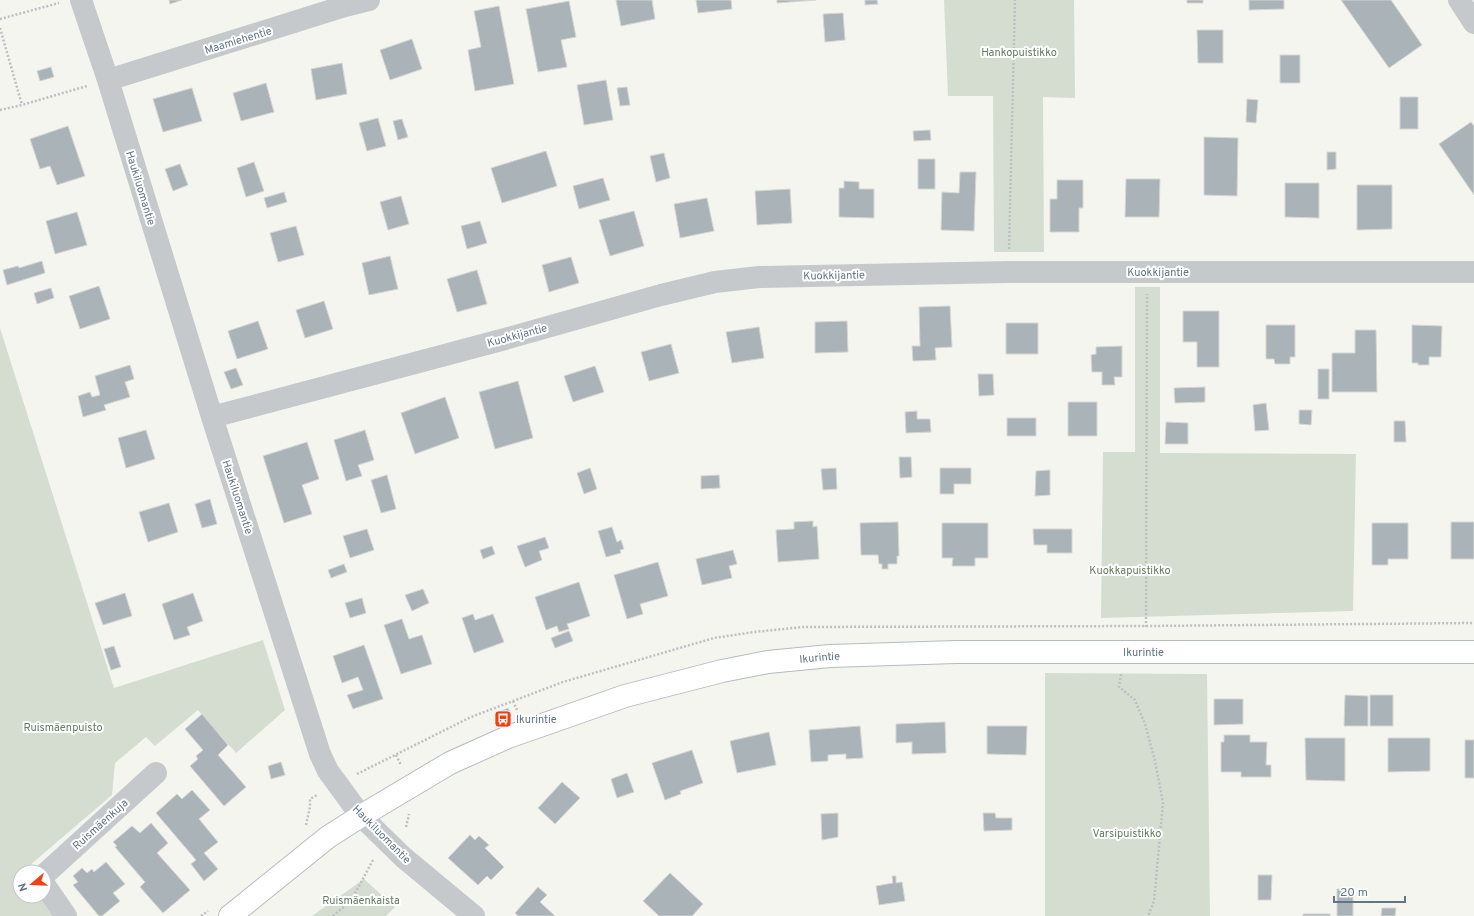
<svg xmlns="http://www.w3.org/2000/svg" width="1474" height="916" font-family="Overpass,sans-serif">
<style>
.green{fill:#d5ddd1}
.building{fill:#aab3b8;stroke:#d6d6d3}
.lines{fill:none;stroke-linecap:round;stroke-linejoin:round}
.secondary-casing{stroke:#b5bbbf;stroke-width:24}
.path{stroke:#bdbfc1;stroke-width:2.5;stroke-dasharray:2 2;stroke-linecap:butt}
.minor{stroke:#c6c9cc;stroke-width:22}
.tertiary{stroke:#c6c9cc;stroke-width:22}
.secondary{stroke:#fff;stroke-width:22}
.labels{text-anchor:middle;stroke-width:4;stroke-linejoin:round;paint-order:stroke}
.street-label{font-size:11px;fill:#617584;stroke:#fff}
.park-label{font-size:11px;fill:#667b60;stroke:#fff}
.poi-label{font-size:11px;fill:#617584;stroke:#fff;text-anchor:start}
</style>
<rect width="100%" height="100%" fill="#f5f5f0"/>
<path class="green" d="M944 0H1074L1075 98 1043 97 1044 252H994L993 96H948Z
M1135 287H1160V453L1356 454 1353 611 1101 618 1103 452H1135Z
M0 328 114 688 263 640 285 710 236 753 198 710 155 746 146 737 115 763 112 795 22 872H20V896H39L53 916H0Z
M1045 673 1207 674 1210 916H1045Z
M364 879 395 907 386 916H312Z"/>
<path class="building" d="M169 0H182L170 4Z
M616 0H652L655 19 621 26Z
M696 0H731L732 9 698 13Z
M777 0H816L777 3Z
M865 0H877L878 4 865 5Z
M1187 0H1203V3H1187Z
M1249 0H1284V9L1249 10Z
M1341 0H1391L1422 45 1389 68Z
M569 1 576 37 561 40 567 67 538 72 526 9Z
M499 6 514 84 475 91 468 50 481 47 474 11Z
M843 13 845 40 825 42 823 14Z
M1197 30H1223V63H1198Z
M412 39 422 69 390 80 380 50Z
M1280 55H1300V83H1280Z
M342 63 347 94 316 100 311 69Z
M51 67 54 77 40 81 37 71Z
M606 80 613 120 584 125 577 85Z
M266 83 274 112 241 121 233 93Z
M627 87 630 105 620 106 617 88Z
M192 88 202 121 163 132 153 99Z
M1400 97H1418V129H1400Z
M1247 99 1258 100 1256 123 1246 122Z
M378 118 386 146 367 151 359 123Z
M402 119 408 137 398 140 393 121Z
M1471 122 1474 126V195L1439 144Z
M68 126 85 176 57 185 50 166 40 169 30 139Z
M930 130 931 140 914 141 913 131Z
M1204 137 1238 138 1237 196 1204 195Z
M546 151 557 186 502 203 491 168Z
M1327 152H1336V169L1327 170Z
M664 153 670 178 656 182 650 156Z
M918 159H935V189H918Z
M254 162 264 191 246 197 237 168Z
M180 164 188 185 173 191 165 169Z
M960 172H976L974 231 941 230 942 192 959 193Z
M603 178 610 200 579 209 573 186Z
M1126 179H1160L1159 217H1125Z
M1057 180H1083V208H1079V232H1050V199H1057Z
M844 181 859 182V189H874V218L839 217V188H844Z
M1285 183H1319V218L1285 217Z
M1357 185H1392V229L1357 230Z
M790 189 792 223 757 225 755 191Z
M284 192 287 202 267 208 264 198Z
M401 196 409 224 388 230 380 202Z
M707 198 714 231 680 238 674 204Z
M634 211 644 246 610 256 599 220Z
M77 212 87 245 55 254 46 221Z
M480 221 487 243 467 249 461 226Z
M296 226 304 255 278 262 270 233Z
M390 256 398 289 369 295 362 263Z
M571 257 579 283 549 292 542 265Z
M42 261 45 273 7 285 3 270 18 266 19 268Z
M477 270 487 304 457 312 447 279Z
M99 286 110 319 80 329 69 296Z
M51 288 54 298 37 304 34 293Z
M324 301 333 329 305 338 296 310Z
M950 306 952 347 935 348 936 360 913 361 912 346H920L919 307Z
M1183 311H1219V367H1197V342H1183Z
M258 321 268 349 237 359 228 331Z
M847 321 848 352 815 353V322Z
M1006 323H1038V354H1006Z
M1266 325H1295V357H1290V364H1275L1274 359H1266Z
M1412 325 1442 326 1441 357H1429V365H1418V363H1412Z
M759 327 764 358 732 363 726 332Z
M1355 330H1376L1377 392H1332V353H1355Z
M671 344 679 373 649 381 641 352Z
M1122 346V377H1114L1115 385H1102V372H1092L1091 355 1096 354V347Z
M130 365 134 379 125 382 130 397 104 405 106 410 83 417 78 396 90 392 92 397 100 395 95 376Z
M595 366 604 392 573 402 564 376Z
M236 368 243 385 231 389 224 372Z
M1318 369H1329V399H1318Z
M978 374H993L994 395 979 396Z
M518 381 533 438 495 449 479 392Z
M1205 387V402L1175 403 1174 388Z
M445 397 459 438 415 454 401 413Z
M1068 402H1097V436H1068Z
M1266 403 1269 430 1255 431 1253 405Z
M1299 410H1312L1311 425 1299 424Z
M917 411V419H930L931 432 906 433 905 412Z
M1007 418H1036V436H1007Z
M1394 421H1405L1406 442H1394Z
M1166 422 1188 423V444H1165Z
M146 430 155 459 126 468 118 438Z
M365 430 374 460 358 465 362 476 346 481 334 440Z
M307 442 319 479 302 485 312 514 284 523 263 456Z
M899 457H911L912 477 900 478Z
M590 468 597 489 584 494 577 473Z
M836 468 837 489 823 490 821 469Z
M940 468H971V484H954V494H940Z
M1050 470V495L1035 496 1036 471Z
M387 475 396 509 381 513 371 480Z
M719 475 720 488 701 489V476Z
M210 499 217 524 202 528 195 504Z
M169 503 178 532 148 542 139 512Z
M813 521V527L817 526 819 559 778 562 776 530 794 529V522Z
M898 522 899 556H897V564H888V569H882V564H879L878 555H861L860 523Z
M1451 522H1474V559H1451Z
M942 523H988V558H975V566H952L953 558H942Z
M1372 523H1408V559H1388V565H1372Z
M612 527 617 542 621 540 624 549 620 550 621 553 606 557 598 531Z
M367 529 374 550 350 558 343 536Z
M1033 529H1072V553H1047V545H1034Z
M545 537 549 548 539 551 542 560 525 567 517 546Z
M492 546 495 554 483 559 480 550Z
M733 550 737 564 729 566 732 578 702 585 696 559Z
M658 562 668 596 640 604 643 614 627 619 614 575Z
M344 564 347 572 331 578 328 570Z
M579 582 590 616 567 624 569 629 559 632 557 626 546 630 535 597Z
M423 589 429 603 412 611 405 595Z
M125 593 132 616 103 625 95 603Z
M193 593 203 621 187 627 190 635 174 640 162 604Z
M362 598 366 613 350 618 345 603Z
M473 614 475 620 493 614 504 642 474 653 462 618Z
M402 619 409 639 422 635 432 664 401 674 384 625Z
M569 631 573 641 555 648 551 638Z
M364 645 383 699 353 709 347 695 363 690 358 677 342 683 333 656Z
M114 646 121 667 111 670 104 649Z
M1345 695 1368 696V726H1344Z
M1370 695H1393V726H1370Z
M1214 699H1243V724L1214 725Z
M508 708 511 714 497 719 495 714Z
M202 714 228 745 218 755 246 787 224 806 190 766 198 759 196 756 203 750 185 729Z
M945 722 946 753 912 754V742L896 743V724Z
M860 726 863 758 846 759V754L828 755V761L811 762 809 730Z
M987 726H1027L1026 755 987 754Z
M769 732 776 765 737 773 730 741Z
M1224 735H1250V742H1267L1266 765H1271V777H1241V772H1221V742H1224Z
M1305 738H1345V781L1306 780Z
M1388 738H1430V771L1388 772Z
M1465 740H1474V778H1465Z
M692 750 703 783 680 791 681 794 665 800 652 763Z
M281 762 285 775 271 779 268 766Z
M627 773 634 792 617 798 611 779Z
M562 782 580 798 555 824 538 808Z
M192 790 210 810 199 819 218 842 204 853 218 869 204 881 191 864 196 860 156 813 177 794 182 799Z
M838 813V837L822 840 821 814Z
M983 813H995L996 818H1012V830L984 831Z
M151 823 168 843 157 853 190 890 163 913 140 887 145 882 115 847 117 846 113 842 132 826 140 833Z
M470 835 475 840 479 836 489 845 485 848 504 867 491 880 487 876 478 885 448 858Z
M106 862 125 884 113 893 120 901 102 916H99L73 885 78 882 73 876 82 868 87 873 92 869 94 872Z
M670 873 703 904 692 916H659L643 901Z
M1258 875H1272L1271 900H1258Z
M892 876H896V883L902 882 905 901 879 905 876 886 893 883Z
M538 887 547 895 540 902 555 916H518L515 913Z
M1337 889H1353V916H1337Z
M1382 908H1396L1395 916H1381Z
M1303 914H1330V916H1303Z"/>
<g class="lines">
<g class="secondary-casing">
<g id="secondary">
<path id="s1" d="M230 916 328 837 361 816 450 763 508 737 625 696 722 671 768 662 830 656 956 652H1474"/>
</g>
</g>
<path class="path" d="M0 19 59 3
M0 28 22 105
M0 110 22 105 87 86
M1009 249 1015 0
M1146 627 1147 294
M1121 674 1119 687 1135 700 1145 724 1155 761 1163 803 1154 901 1148 916
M513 701 517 710
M396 755 401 765
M357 774 471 717 563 682 714 638 754 632 803 627 1147 626 1474 623
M306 825 310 807V799L317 795
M406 827 409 814
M201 916 208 911
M333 916 351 901 373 860"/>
<path class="minor" d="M81 0 108 80 212 417 320 754 328 771 361 816
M1459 0 1474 23
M108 80 345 6 369 0
M212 417 505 339 661 295 715 282 759 277 1008 272H1474
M44 875 156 773
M44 884 66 916"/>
<path class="tertiary" d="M361 816 403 857 474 916"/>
<use href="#secondary" class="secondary"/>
</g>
<defs>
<g id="bus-square" transform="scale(0.9)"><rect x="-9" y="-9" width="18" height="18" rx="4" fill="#f34012" stroke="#fff"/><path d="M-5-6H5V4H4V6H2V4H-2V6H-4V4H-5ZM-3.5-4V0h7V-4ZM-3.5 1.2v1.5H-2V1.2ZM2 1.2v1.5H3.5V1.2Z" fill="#fff"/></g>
</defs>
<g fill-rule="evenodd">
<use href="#bus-square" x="503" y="719"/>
</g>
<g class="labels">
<g class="street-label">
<text transform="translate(238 40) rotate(-17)" y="4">Maamiehentie</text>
<text transform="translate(141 188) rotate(73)" y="4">Haukiluomantie</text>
<text x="1158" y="276">Kuokkijantie</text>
<text transform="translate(834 275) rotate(-1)" y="4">Kuokkijantie</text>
<text transform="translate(517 335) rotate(-15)" y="4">Kuokkijantie</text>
<text transform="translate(238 497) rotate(72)" y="4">Haukiluomantie</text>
<text dy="4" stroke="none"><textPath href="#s1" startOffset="979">Ikurintie</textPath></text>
<text dy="4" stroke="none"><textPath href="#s1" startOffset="655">Ikurintie</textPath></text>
<text transform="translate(100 824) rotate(-42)" y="4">Ruismäenkuja</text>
<text transform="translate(382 834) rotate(45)" y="4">Haukiluomantie</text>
</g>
<g class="park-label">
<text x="1019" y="56">Hankopuistikko</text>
<text x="1130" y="574">Kuokkapuistikko</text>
<text x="63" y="731">Ruismäenpuisto</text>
<text x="1127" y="837">Varsipuistikko</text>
<text x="361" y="904">Ruismäenkaista</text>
</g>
<g class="poi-label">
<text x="516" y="723">Ikurintie</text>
</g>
</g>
<g transform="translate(32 884) rotate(251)"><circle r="19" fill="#ffffff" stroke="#c0c8ce"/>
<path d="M0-3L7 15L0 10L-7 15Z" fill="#f34012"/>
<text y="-6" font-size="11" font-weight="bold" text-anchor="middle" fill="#617584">N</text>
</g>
<path d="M1334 896v6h71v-6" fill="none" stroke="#617584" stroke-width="2"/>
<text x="1340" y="896" font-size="12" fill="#617584" stroke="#ffffff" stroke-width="3" paint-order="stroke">20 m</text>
</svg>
